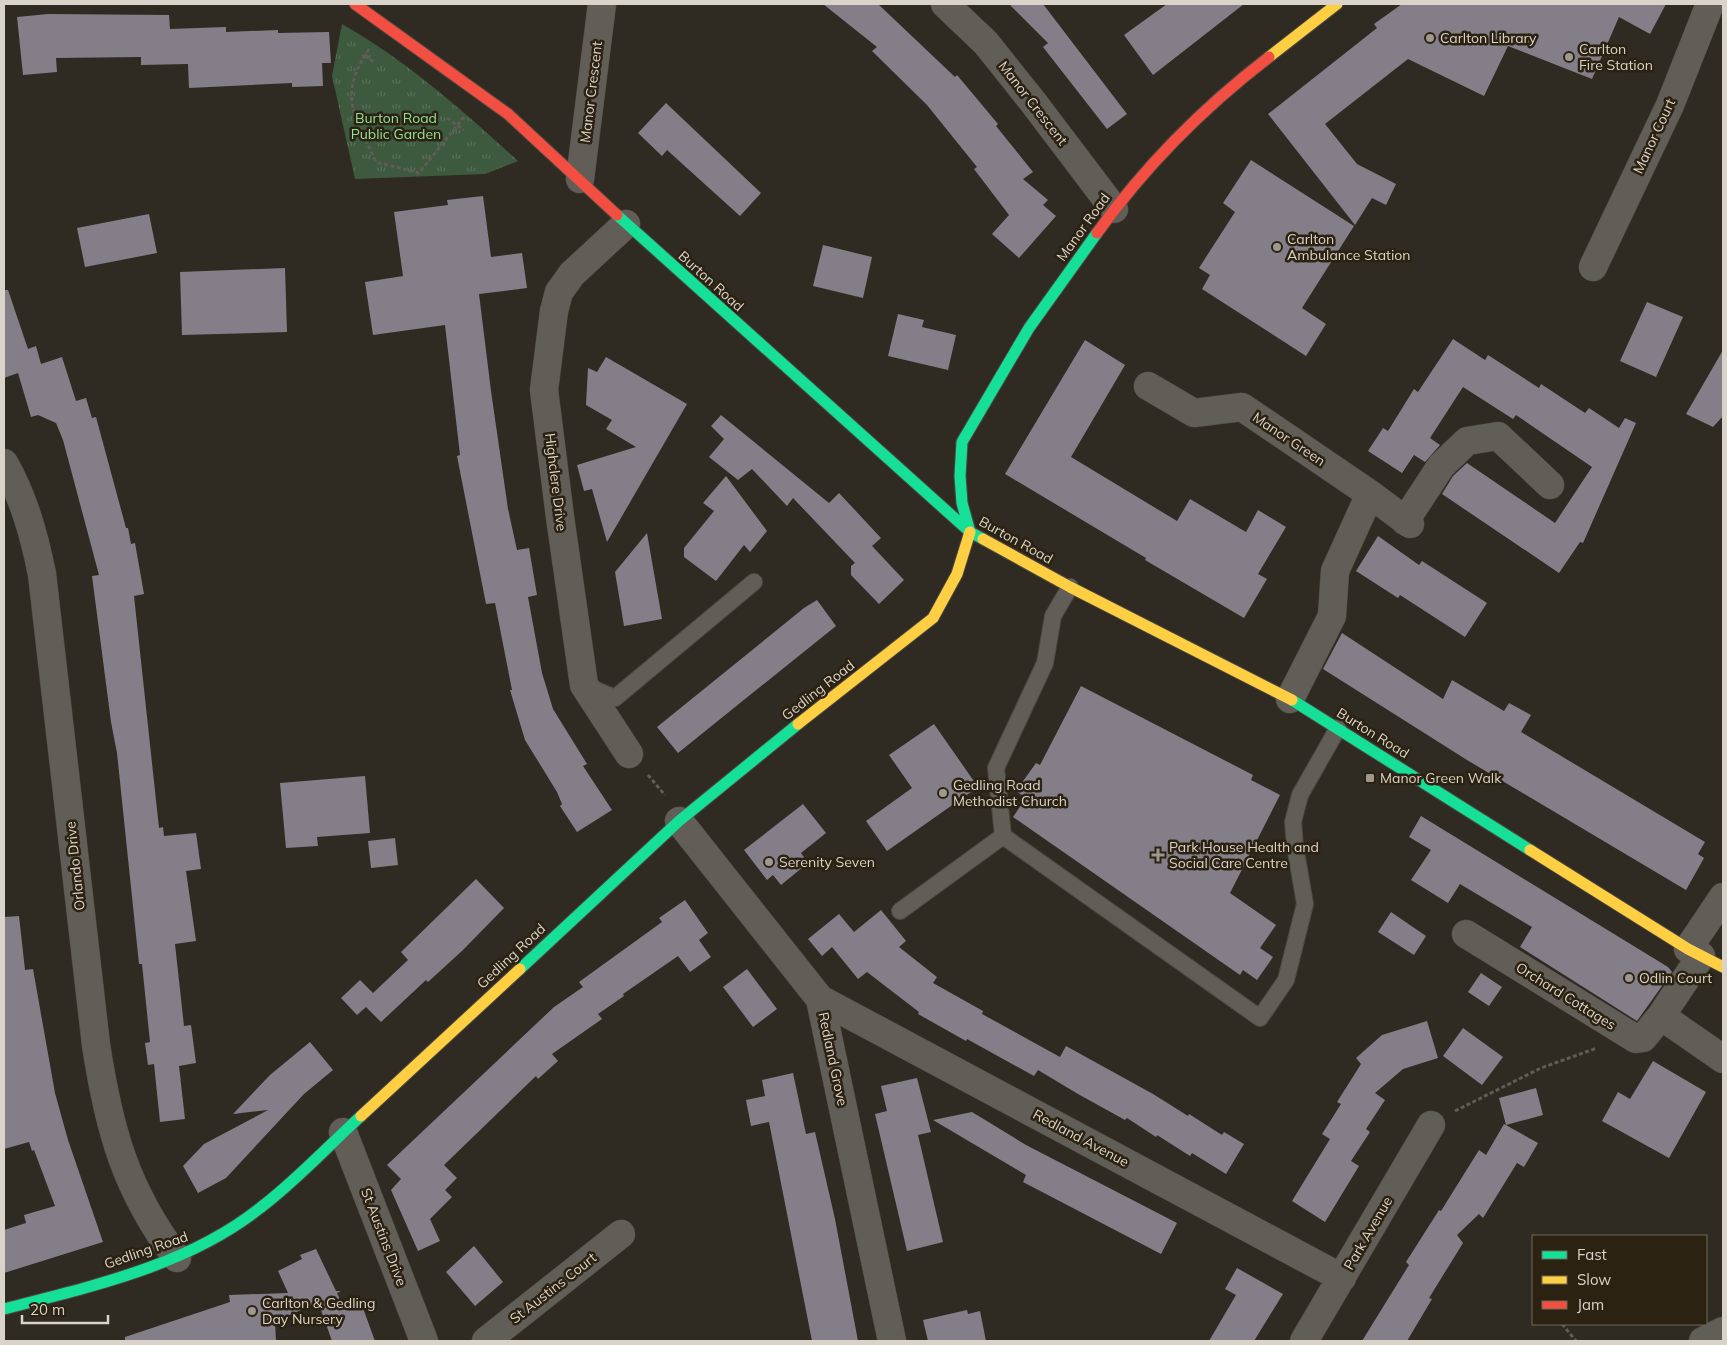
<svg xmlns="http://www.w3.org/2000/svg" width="1727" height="1345" font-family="Mulish,sans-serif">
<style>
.park{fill:url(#park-tufts)}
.building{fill:#847e88}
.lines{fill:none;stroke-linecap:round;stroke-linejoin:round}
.lane-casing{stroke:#4d4941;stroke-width:18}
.street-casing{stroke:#4d4941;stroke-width:29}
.fast-casing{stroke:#4d4941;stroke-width:13}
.slow-casing{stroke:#4d4941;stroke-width:13}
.jam-casing{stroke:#4d4941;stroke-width:13}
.path{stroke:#605c56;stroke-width:3;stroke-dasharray:4 2.5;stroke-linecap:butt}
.lane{stroke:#615d57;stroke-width:16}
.street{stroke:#615d57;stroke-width:28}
.fast{stroke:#16e098;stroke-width:11}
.slow{stroke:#ffcf43;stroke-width:11}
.jam{stroke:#f24e42;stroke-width:11}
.poi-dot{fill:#9e988f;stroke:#2b2212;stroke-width:2}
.labels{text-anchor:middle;stroke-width:5;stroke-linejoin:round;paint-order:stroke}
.poi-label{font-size:14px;fill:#dad3c9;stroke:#2b2212;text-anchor:start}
.street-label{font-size:14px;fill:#dad3c9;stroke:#2b2212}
.park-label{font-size:14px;fill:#90e299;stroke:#2b2212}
</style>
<defs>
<pattern id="park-tufts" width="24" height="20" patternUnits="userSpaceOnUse" patternTransform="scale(1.25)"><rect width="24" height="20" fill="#3d593e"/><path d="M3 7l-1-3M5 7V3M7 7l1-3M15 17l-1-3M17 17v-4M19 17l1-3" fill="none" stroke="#587059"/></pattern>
</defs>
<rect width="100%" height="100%" fill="#2f2b22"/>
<path class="park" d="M342 24C407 61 462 110 518 161L485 174 355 179 332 76Z"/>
<path class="building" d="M823 4H878L955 77 957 75 998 124 996 126 1033 172 1023 179 1048 200 1043 205 1056 216 1019 258 992 234 1009 215 974 169 977 167 927 105 872 51 877 47Z
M1009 4H1043L1127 114 1107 129 1043 47 1048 43Z
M1167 4H1244L1153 75 1124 35Z
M1402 4H1666L1650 34 1619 17 1592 79 1508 46 1484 96 1408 59 1325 124 1357 164 1396 184 1386 205 1372 198 1355 225 1268 114 1377 28 1374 24Z
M48 14 169 15 170 29 226 27V32L278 30V33L329 32 331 63H322L323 86 292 87V83L189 88 188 64 141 65V57L56 58 57 72 23 75 17 17Z
M666 103 761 193 740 216 667 150 662 156 638 133Z
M1251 160 1354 226 1302 308 1326 324 1306 356 1202 289 1210 275 1199 268 1235 212 1223 203Z
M483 196 491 257 522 253 527 288 479 294 491 391 508 509 517 550 529 548 537 595 528 597 542 673 553 709 587 764 583 766 612 810 577 832 560 806 562 804 557 792 525 740 510 690H512L495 603 486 604 457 456 460 455 445 325 373 335 365 282 403 276 394 212 448 205 447 200Z
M149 214 157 253 85 267 77 228Z
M823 245 872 257 863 298 813 286Z
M285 268 287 332 182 335 180 272Z
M4 290H8L28 349 36 346 41 364 62 357 76 401 86 398 92 418 96 417 126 528H128L131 544 135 543 144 594 134 596 159 828 163 827 164 836 196 833 201 869 186 871 196 941 175 944 184 1026 191 1025 196 1063 179 1066 185 1119 160 1122 154 1064 148 1065 145 1043 150 1042 142 964H139L117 753 111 722 92 576 99 575 63 440 56 423 38 415 31 417 18 373 4 378Z
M1647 302 1683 317 1656 377 1620 361Z
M898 314 924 320 922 327 956 335 948 370 888 356Z
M1453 339 1485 360 1488 355 1539 388 1541 384 1585 413 1589 408 1619 428 1625 418 1636 423 1583 543 1580 542 1559 573 1442 494 1453 476 1467 463 1555 523 1592 467 1516 415 1513 419 1463 387 1430 438 1440 445 1425 462 1414 455 1402 473 1368 451 1383 428 1388 431 1414 389 1418 392Z
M1085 340 1125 365 1071 457 1177 521 1190 499 1246 532 1258 510 1286 527 1258 574 1267 579 1244 618 1145 560 1146 558 1005 474Z
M1723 350V416L1713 427 1686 414Z
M606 357 687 404 607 542 592 489 584 491 577 465 636 447 606 429 612 420 586 405 588 368 597 372Z
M721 415 829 503 839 493 881 538 872 546 904 580 879 604 851 575V566L855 563 793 498 787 506 752 469 738 480 709 457 724 439 711 426Z
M726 476 767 531 750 552 744 545 716 581 684 557V548L714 511 703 503Z
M647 533 662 619 624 626 615 572Z
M1378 536 1419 565 1422 561 1487 603 1465 637 1400 595 1398 598 1356 571Z
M817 600 836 626 678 753 657 727 804 608Z
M1342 633 1443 699 1452 680 1504 711 1509 703 1531 715 1521 732 1705 842 1698 854 1704 858 1686 890 1467 760 1323 669Z
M1081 686 1253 775 1251 780 1280 795 1230 893 1276 925 1260 948 1273 957 1257 980 1243 970 1240 975 1013 817 1026 798 1016 791 1036 763 1040 765Z
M934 724 978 787 887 851 866 821 912 788 889 755Z
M365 776 370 833 317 837 318 846 286 848 280 783Z
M803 804 826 833 801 853 808 863 781 885 773 875 767 880 744 850Z
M1421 816 1668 967 1672 972 1637 1021 1520 947 1532 927 1460 884 1448 903 1411 880 1431 850 1409 837Z
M395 838 398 865 371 868 368 841Z
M476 879 504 908 463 950 428 982 426 980 381 1022 366 1007 357 1015 341 998 360 980 373 993 408 960 401 952Z
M685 900 708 933 699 940 711 957 690 972 678 956 623 994 624 996 598 1014 602 1019 552 1054 558 1061 538 1079 536 1076 444 1165 457 1178 445 1190 452 1197 430 1219 440 1241 418 1251 391 1190 401 1179 387 1165 554 1007 583 987 579 982 662 922 659 918Z
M881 910 906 941 899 947 937 977 933 983 983 1011 982 1014 1060 1057 1066 1046 1153 1094 1188 1116 1189 1114 1222 1135 1224 1132 1244 1144 1226 1174 1192 1153 1190 1156 1157 1135 1156 1137 1127 1118 1125 1120 1078 1094 1038 1070 1034 1076 967 1039 966 1041 918 1014 919 1012 867 972 858 979 832 947 822 956 808 939 839 914 854 932Z
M1391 912 1426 936 1414 955 1378 932Z
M19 916 25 970 33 969 55 1093 68 1140 103 1242 4 1273V1230L26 1223 24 1215 55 1206 34 1150 32 1151 29 1142 4 1149V917Z
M747 969 777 1009 753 1027 723 987Z
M1481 973 1502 987 1489 1006 1468 992Z
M1427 1021 1438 1058 1403 1069 1375 1093 1385 1100 1366 1129 1370 1132 1351 1161 1359 1166 1325 1222 1292 1201 1330 1139 1322 1134 1341 1104 1337 1102 1361 1064 1356 1058 1382 1035Z
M1463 1028 1503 1057 1482 1085 1443 1056Z
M310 1042 333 1070 304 1094 226 1178 198 1193 183 1166 204 1144 268 1110 233 1114 270 1075Z
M1653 1061 1706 1092 1669 1158 1602 1121 1618 1092 1630 1099Z
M793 1073 806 1134 815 1132 835 1219 858 1341H812L769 1122 751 1126 746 1100 765 1096 762 1080Z
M917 1078 931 1132 918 1135 943 1242 907 1251 875 1114 887 1111 881 1086Z
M1536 1088 1543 1115 1506 1125 1499 1098Z
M972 1112 1026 1145 1177 1223 1161 1254 1023 1182 1026 1175 933 1120Z
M1504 1124 1538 1143 1524 1167 1517 1163 1483 1218 1479 1214 1457 1235 1463 1243 1429 1298 1432 1299 1407 1341H1362L1409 1265 1406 1262 1439 1210 1441 1211 1479 1150 1486 1155Z
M474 1246 503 1282 475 1306 446 1272Z
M316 1249 336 1291H341L337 1293 343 1306 360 1300 375 1341H332L318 1302 275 1322 276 1341H125V1337L230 1302 229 1295 288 1293 278 1271 302 1259 300 1255Z
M1237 1268 1283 1294 1254 1341H1209L1236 1295 1225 1289Z
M967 1310 968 1314 980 1311 986 1341H928L923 1320Z"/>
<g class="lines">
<g class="lane-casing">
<path id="lane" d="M1070 587 1053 616 1045 663 996 768 1003 836 1260 1018 1286 980 1305 904 1295 846 1293 822 1300 795 1338 728
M587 686 615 698 754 582
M900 911 1003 836"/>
</g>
<g class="street-casing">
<path id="street" d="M945 4 986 43 1033 102 1114 209
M580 179 602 4
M626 224 572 274 559 292 554 311 544 390 560 517 584 685 629 754
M1593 267 1670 105 1710 4
M1148 386 1194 413 1242 407 1370 494
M4 463C24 498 34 535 42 574L96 1045C109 1129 125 1189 177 1258
M1405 521 1441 466 1467 441 1498 436 1550 485
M1290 699 1332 616 1335 571 1370 494 1410 524
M679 821 820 999 892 1341
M1466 934 1636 1039 1643 1038 1661 1016
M1688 949 1723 897
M1701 956 1661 1016 1723 1059
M820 999 1342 1278
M343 1132 424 1341
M486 1341 621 1234
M1304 1341 1431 1125
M1703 1341 1723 1331"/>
</g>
<g class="fast-casing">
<path id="fast" d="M617 215 970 532 983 539
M970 532 962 503 960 476 962 442 1029 328 1097 233
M1292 700 1530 850
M520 969 679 821 798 724
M4 1309C92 1286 187 1266 260 1208 296 1181 328 1146 361 1116"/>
</g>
<g class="slow-casing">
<path id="slow" d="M1269 57 1337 4
M983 539 1070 587 1292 700
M798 724 933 618 957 574 970 532
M1530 850 1688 949 1723 967
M361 1116 520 969"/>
</g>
<g class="jam-casing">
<path id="jam" d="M355 4 508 114 617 215
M1097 233C1145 166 1204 107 1269 57"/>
</g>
<path class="path" d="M369 49C337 97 355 116 376 162L419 173 464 117
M365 55 375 63
M447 118 464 130
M648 775 665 795
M1455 1111 1541 1068 1597 1048
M1562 1324 1576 1341"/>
<use href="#lane" class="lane"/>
<use href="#street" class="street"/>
<use href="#fast" class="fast"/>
<use href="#slow" class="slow"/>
<use href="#jam" class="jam"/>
</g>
<g class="poi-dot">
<circle cx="1430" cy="38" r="5"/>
<circle cx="1569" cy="57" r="5"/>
<circle cx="1277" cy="247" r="5"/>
<rect x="1365" y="773" width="10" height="10" rx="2.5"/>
<circle cx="943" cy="793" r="5"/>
<path d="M1155.5 847.5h5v5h5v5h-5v5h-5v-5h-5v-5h5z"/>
<circle cx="769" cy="862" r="5"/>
<circle cx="1629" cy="978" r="5"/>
<circle cx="252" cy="1311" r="5"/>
</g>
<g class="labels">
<g class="poi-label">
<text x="1440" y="43">Carlton Library</text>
<text x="1579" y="54">Carlton<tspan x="1579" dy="16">Fire Station</tspan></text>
<text x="1287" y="244">Carlton<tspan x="1287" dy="16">Ambulance Station</tspan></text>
<text x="1380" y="783">Manor Green Walk</text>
<text x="953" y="790">Gedling Road<tspan x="953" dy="16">Methodist Church</tspan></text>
<text x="1169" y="852">Park House Health and<tspan x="1169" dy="16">Social Care Centre</tspan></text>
<text x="779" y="867">Serenity Seven</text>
<text x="1639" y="983">Odlin Court</text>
<text x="262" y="1308">Carlton &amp; Gedling<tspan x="262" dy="16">Day Nursery</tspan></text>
</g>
<g class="street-label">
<text transform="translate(591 92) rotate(-83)" y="5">Manor Crescent</text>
<text transform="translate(1033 103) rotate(52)" y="5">Manor Crescent</text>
<text transform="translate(1654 136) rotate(-65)" y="5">Manor Court</text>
<text transform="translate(1083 227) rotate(-54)" y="5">Manor Road</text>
<text transform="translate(711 281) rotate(42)" y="5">Burton Road</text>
<text transform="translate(1289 439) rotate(34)" y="5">Manor Green</text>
<text transform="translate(556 482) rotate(83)" y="5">Highclere Drive</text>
<text transform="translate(1016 540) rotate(29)" y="5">Burton Road</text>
<text transform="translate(818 690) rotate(-38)" y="5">Gedling Road</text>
<text transform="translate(1373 733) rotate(32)" y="5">Burton Road</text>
<text transform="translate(75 866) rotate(-96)" y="5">Orlando Drive</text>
<text transform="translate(511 956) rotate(-43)" y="5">Gedling Road</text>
<text transform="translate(1566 996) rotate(32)" y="5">Orchard Cottages</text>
<text transform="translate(833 1059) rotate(78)" y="5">Redland Grove</text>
<text transform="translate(1081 1138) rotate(28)" y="5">Redland Avenue</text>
<text transform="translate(1368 1233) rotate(-60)" y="5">Park Avenue</text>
<text transform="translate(384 1237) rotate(69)" y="5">St Austins Drive</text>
<text transform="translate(146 1250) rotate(-19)" y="5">Gedling Road</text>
<text transform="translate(553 1288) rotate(-38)" y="5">St Austins Court</text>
</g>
<g class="park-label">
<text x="396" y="123">Burton Road<tspan x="396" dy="16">Public Garden</tspan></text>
</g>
</g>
<rect width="1727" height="1345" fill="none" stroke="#dad3c9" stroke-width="10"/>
<rect x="1532" y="1235" width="175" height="90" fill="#2b2212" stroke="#71695b"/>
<rect x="1542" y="1251" width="25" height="8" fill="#16e098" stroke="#71695b"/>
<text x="1577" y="1260" font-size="15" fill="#dad3c9">Fast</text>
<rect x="1542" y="1276" width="25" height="8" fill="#ffcf43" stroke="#71695b"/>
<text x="1577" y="1285" font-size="15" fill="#dad3c9">Slow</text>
<rect x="1542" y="1301" width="25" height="8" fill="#f24e42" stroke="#71695b"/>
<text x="1577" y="1310" font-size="15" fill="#dad3c9">Jam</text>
<path d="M22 1315v8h86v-8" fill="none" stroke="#dad3c9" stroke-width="2.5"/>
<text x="30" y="1315" font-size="15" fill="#dad3c9" stroke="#2b2212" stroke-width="4" paint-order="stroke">20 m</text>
</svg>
